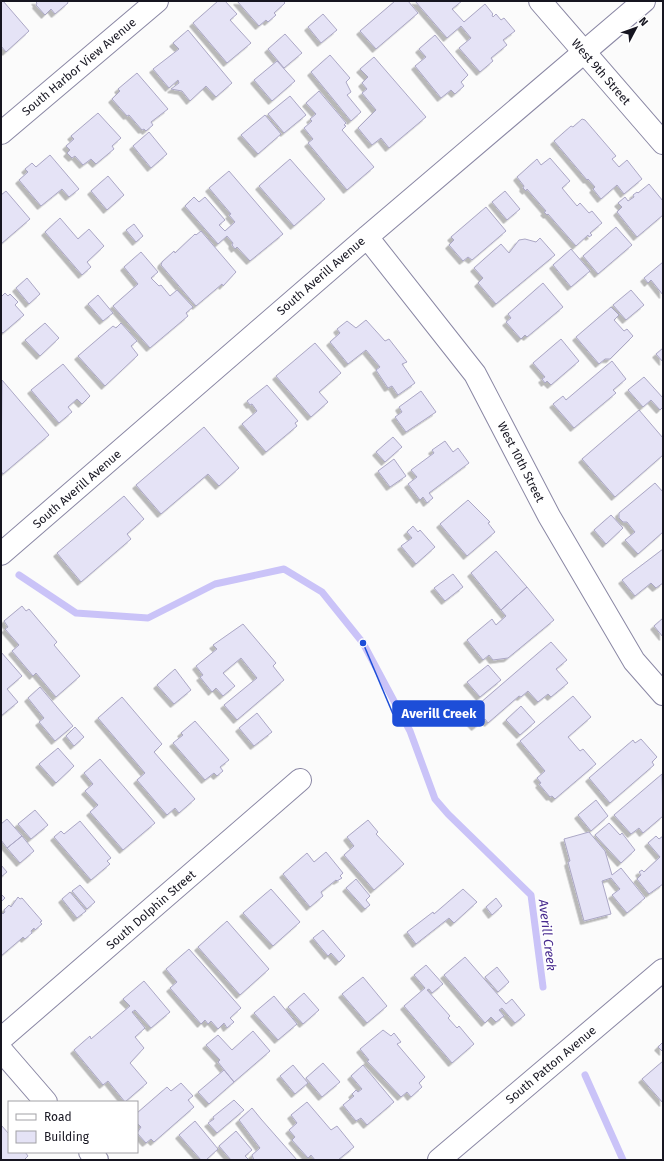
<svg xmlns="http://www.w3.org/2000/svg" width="664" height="1161" font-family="'Fira Sans',sans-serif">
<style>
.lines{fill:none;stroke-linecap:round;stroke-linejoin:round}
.stream{stroke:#cac3f8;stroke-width:7}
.building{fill:#e5e3f6;stroke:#aba7c5;filter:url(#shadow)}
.minor-casing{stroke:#8a87a4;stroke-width:24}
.secondary-casing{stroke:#8a87a4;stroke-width:24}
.minor{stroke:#fff;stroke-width:22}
.secondary{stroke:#fff;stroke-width:22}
.labels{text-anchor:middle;stroke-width:3;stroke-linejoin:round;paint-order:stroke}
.street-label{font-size:12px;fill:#161520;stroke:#fff}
.water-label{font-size:13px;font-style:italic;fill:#482b8e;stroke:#fff}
.leader{fill:none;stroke:#1d4ed8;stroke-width:1.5}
.callout-dot{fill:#1d4ed8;stroke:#fff;stroke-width:1.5}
.callout{fill:#1d4ed8;stroke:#1d4ed8;stroke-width:1.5}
.callout-label{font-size:13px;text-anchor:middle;font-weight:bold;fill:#fff}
</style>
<defs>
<filter id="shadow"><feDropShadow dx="-3.5" dy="3.5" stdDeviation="0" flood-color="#0004"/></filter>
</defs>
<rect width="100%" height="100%" fill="#fbfbfb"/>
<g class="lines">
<path class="stream" d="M19 575 76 613 148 618 215 584 284 569 322 592 363 643 410 731 435 799 448 814 531 895 543 987
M585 1075 623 1160"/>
</g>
<path class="building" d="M1 1H3L29 31 6 52 1 46Z
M35 1H67L68 3 55 14 51 9 45 15 36 5 37 3Z
M218 1H225L237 14 230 20 251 43 227 63 193 23Z
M237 1H283L285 3 274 13 276 15 268 22 266 20 259 26Z
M395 1H408L418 13 376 49 360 31Z
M415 1H462L452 9 464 22 485 4 493 14 492 15 493 17 496 14 501 20 504 18 515 31 503 40 507 45 491 58 493 61 480 72 459 48 471 38 461 26 447 38Z
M323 14 337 30 321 43 308 27Z
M188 30 232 83 216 97 206 86 190 101 182 91 171 89 179 83 178 80 169 88 153 69 179 49 173 43Z
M285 34 302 53 284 68 268 49Z
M435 35 468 75 461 82 464 86 455 94 451 90 441 98 415 66 426 57 419 49Z
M330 55 350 78 346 82 351 92 347 95 361 112 351 121 311 72Z
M374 57 426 117 389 148 381 138 372 145 358 128 376 110 362 93 367 89 362 83 368 77 360 69Z
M277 61 295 81 272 101 254 80Z
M137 73 168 109 151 122 153 125 146 131 144 129 142 130 129 115 127 116 112 99 120 91 118 89Z
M319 91 346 123 344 125 346 126 342 130 374 167 347 190 308 143 313 139 304 128 312 121 310 119 316 114 306 103Z
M290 96 306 115 284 133 268 114Z
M98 113 121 138 112 146 114 149 96 164 91 159 83 165 75 156 72 158 67 153 70 150 66 146 74 139 71 136Z
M265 115 281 134 258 154 241 135Z
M582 119 585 120 616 156 612 159 619 167 627 160 642 179 624 194 617 185 601 199 593 189 595 187 588 179 587 180 554 141 571 126 573 127Z
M149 132 167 154 151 168 133 146Z
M50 155 79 189 69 197 62 189 41 206 19 180 28 172 25 169 32 163 36 167Z
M550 158 570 181 562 188 577 206 580 203 589 213 592 211 602 223 590 233 592 235 589 237 588 235 576 246 548 214 547 215 544 212 546 211 527 189 526 191 523 188 524 186 517 177 537 159 541 165Z
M290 159 325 199 294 226 259 186Z
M229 171 283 234 250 261 237 247 235 249 232 245 233 243 227 236 218 244 185 206 194 197 199 202 205 197 225 220 219 225 225 231 235 222 229 215 231 214 209 188Z
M108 176 124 195 107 210 91 191Z
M649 184 663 201V215L637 237 617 212 622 207 618 203 625 197 628 201 634 197 633 195 637 192 638 193Z
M6 191 30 219 1 244V195Z
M505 191 520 209 507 220 492 202Z
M486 207 506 231 472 260 468 257 463 261 449 245 454 240 451 237Z
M60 218 78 239 89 229 104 246 87 262 91 267 82 275 45 232Z
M134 224 143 236 136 242 126 230Z
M616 227 632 245 598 274 583 256Z
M201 231 236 272 223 286 222 284 196 306 161 265 162 262 174 251 175 253 195 234 196 235Z
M540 238 555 255 496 304 478 283 483 278 474 268 501 244 509 253 519 240 525 239 536 242Z
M571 249 590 271 571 287 553 265Z
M141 252 158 272 151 278 159 286 161 285 170 296 177 290 193 307 186 313 188 316 150 348 113 306 138 284 124 267Z
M663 262V295L651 280 648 283 644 278Z
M27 278 40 294 29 304 16 288Z
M543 283 563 307 527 337 525 335 521 339 506 322 511 318 508 314Z
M631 290 644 305 626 320 613 305Z
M5 293 8 296 10 294 18 302 15 305 24 315 3 333 1 331V297Z
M98 295 113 313 103 321 88 304Z
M611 307 619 315 614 320 624 331 627 329 633 336 610 359H605L599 364 576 337Z
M366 320 385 341 389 339 407 362 402 364 415 383 398 395 392 386 388 388 376 370 380 367 366 350 348 364 330 342 340 333 337 329 347 321 356 328Z
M45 323 59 338 40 356 25 340Z
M121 323 137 341 131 346 138 355 105 386 78 356 113 326 116 328Z
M561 339 579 361 551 385 547 381 545 383 542 379 545 377 533 363Z
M315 343 341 373 319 392 328 402 311 417 276 376Z
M663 348V362L656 354Z
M612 361 626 379 613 390 616 393 574 428 553 404 563 396 566 400Z
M63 364 90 396 82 404 77 399 68 407 72 412 59 423 31 390Z
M644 377 663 398V407L660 410 651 400 643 407 628 390Z
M2 380 49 435 3 474 1 471Z
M267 385 298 421 295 423 297 426 266 452 242 424 257 411 252 404 250 405 247 401Z
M421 391 436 412 406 432 395 417 402 412 399 407Z
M639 410 663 438V455L615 497 582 459Z
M204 427 239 468 219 486 208 474 161 514 136 485Z
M393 437 402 447 385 462 376 452Z
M445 441 453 452 458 448 469 463 429 493 433 498 427 503 423 497 420 500 408 484 417 477 411 470 434 453 432 450Z
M394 459 406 476 390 487 378 471Z
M655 483 663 492V532L638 554 625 540 635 532 627 522H623L619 518V513Z
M124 496 144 519 127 534 131 539 81 582 57 553Z
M468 500 490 522 488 523 495 532 467 556 440 524Z
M611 515 623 528 606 544 594 530Z
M413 526 418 532 420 530 435 547 416 564 401 546 412 538 407 532Z
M663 549V583L656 588 651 583 635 596 622 580Z
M496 551 527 587 501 610 471 573Z
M453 574 463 587 445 601 434 588Z
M527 587 554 620 508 658 493 660 489 655 483 660 467 640 492 619 496 625 506 616 501 610Z
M22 606 26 611 29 609 57 642 54 645 80 676 56 697 36 673 33 676 12 651 19 645 5 629 8 627 4 621Z
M663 618V637L654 626Z
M243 624 276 663 273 666 284 680 237 720 224 705 257 678 241 658 223 673 235 686 223 696 216 688 212 692 200 677 203 675 196 666 217 649 213 645Z
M551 642 567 660 556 669 568 683 551 697 548 694 538 702 528 691 521 697 519 696 488 723 485 719 475 727 465 716Z
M1 652 22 676 7 689 18 702 1 716Z
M488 665 501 680 480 697 467 682Z
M175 669 191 690 174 704 157 685Z
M40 687 73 726 55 741 39 722 44 718 28 698Z
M573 696 591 717 568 737 580 751 583 749 596 764 555 799 552 796 550 797 539 784 541 783 537 778 545 771 520 741Z
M122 697 162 744 154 752 195 799 179 813 175 808 167 815 137 780 145 773 98 718Z
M521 706 535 722 520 735 506 720Z
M257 713 272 732 254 746 239 728Z
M195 721 229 760 220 767 223 771 217 776 214 773 205 780 173 743 183 735 181 733Z
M75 727 84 737 74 746 66 736Z
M641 739 657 757 652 762 654 765 610 803 589 778 633 740 635 743Z
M58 748 74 766 56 783 39 764Z
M100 759 155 823 123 850 90 812 98 805 85 791 93 784 84 773Z
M662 774 663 816 643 833 639 828 631 834 614 815Z
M596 800 608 816 591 831 578 815Z
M35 810 48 825 31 839 18 824Z
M7 819 22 836 7 848 1 840V824Z
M368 820 378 832 376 834 404 864 374 890 344 855 354 846 347 837Z
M80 821 111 858 107 861 110 864 91 880 54 837 61 831 64 834Z
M609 823 620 835 622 833 635 850 621 863 595 835Z
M589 832 605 851 612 875 621 868 645 898 627 913 612 895 620 889 611 878 602 881 611 914 584 921 568 862 570 861 564 839Z
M22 836 34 851 20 863 7 848Z
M656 836 659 839 663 836V884L649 894 637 879 641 875 639 872 642 870 644 872 660 857 648 843Z
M326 852 343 873 340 876 342 878 337 881 336 880 321 892 323 896 310 907 283 874 307 853 314 862Z
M1 865 7 872 1 877Z
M356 879 370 896 366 900 370 905 365 909 346 888Z
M80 885 95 902 87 909 72 891Z
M271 889 300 922 273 946 243 913Z
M463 889 477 902 454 923 449 918 416 944 407 932 433 912 434 914Z
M70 892 86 911 77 918 62 899Z
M1 894 5 898 1 902Z
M18 897 20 899 22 898 42 921 40 922 42 924 35 930 34 928 31 931 32 933 25 939 23 937 21 939 1 956V912L3 914 5 912 4 910 9 905 11 907Z
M496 898 502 906 492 915 486 907Z
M227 921 269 969 240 995 198 947Z
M323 930 345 956 339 962 331 953 328 956 313 938Z
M189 949 241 1008 230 1018 234 1022 227 1028 224 1023 218 1029 211 1021 208 1024 205 1020 201 1024 170 988 177 982 166 969Z
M465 957 506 1004 512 999 525 1015 515 1023 502 1008 499 1010 504 1016 496 1022 491 1017 485 1023 444 975Z
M426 965 443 984 432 993 429 989 427 990 450 1016 448 1018 457 1028 459 1026 474 1044 452 1063 404 1006 425 988 414 975Z
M497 967 509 982 498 992 485 977Z
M363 977 387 1006 367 1023 342 994Z
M144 981 170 1012 151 1028 135 1010 132 1012 145 1028 135 1037 144 1048 130 1063 147 1083 125 1102 108 1081 103 1085 74 1050 90 1036 91 1039 130 1006 123 999Z
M304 993 319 1010 303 1024 288 1007Z
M274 996 297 1024 278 1040 254 1013Z
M383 1030 391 1036 394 1033 401 1042 397 1044 425 1077 419 1083 422 1087 411 1097 407 1092 401 1097 367 1061 369 1060 360 1049Z
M253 1031 270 1051 234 1082 218 1062 220 1060 206 1045 218 1035 232 1050Z
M663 1042V1052L658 1047Z
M663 1061V1103L642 1079Z
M323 1063 340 1082 322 1097 306 1078Z
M293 1065 308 1083 295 1094 280 1076Z
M363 1065 394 1102 367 1125 361 1118 356 1121 343 1105 354 1096 352 1094 356 1090 358 1092 362 1089 351 1076Z
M224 1070 234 1082 209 1104 198 1092Z
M181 1083 193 1096 188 1100 194 1107 154 1142 151 1139 146 1143 137 1133 141 1127 137 1123V1113L167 1087 171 1091Z
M234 1100 244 1110 217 1133 208 1123 214 1119 213 1117Z
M307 1102 331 1130 337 1126 354 1147 338 1160H315L311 1155 308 1158 292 1140 295 1137 289 1130 297 1123 291 1115Z
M252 1108 261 1119 297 1160H254L252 1155 260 1148 239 1120Z
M195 1121 218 1149 206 1160H201L179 1135Z
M1 1125 9 1134V1152H25L28 1156 24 1160H1Z
M236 1131 252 1150 245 1156 249 1160H231L219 1146Z"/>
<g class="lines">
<g class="minor-casing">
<path id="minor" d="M1 133 157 1
M367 237 475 374 549 516 634 661 663 694
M1 554 367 237 644 1
M1 1039 300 780
M1 1050 46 1102
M90 1152 97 1160
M439 1160 663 970"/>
</g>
<g class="secondary-casing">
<path id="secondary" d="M540 1 663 143"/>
</g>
<use href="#minor" class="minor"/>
<use href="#secondary" class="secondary"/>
</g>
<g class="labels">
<g class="street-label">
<text transform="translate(79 67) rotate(-40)" y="4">South Harbor View Avenue</text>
<text transform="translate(601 72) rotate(49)" y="4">West 9th Street</text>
<text transform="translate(321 276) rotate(-41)" y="4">South Averill Avenue</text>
<text transform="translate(521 462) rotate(63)" y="4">West 10th Street</text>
<text transform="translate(77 489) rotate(-41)" y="4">South Averill Avenue</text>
<text transform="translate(151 910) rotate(-41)" y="4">South Dolphin Street</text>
<text transform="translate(551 1065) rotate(-40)" y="4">South Patton Avenue</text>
</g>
<g class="water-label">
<text transform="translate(548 935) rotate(83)" y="5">Averill Creek</text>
</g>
</g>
<path class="leader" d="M363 643L393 714"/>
<circle class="callout-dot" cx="363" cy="643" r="4"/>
<rect class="callout" x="393" y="701" width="91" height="25" rx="4"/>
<g class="callout-label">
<text x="439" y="718">Averill Creek</text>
</g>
<rect width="664" height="1161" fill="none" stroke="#161520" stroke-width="4"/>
<rect x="8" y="1101" width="130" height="52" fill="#ffffff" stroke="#a2a1a6"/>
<rect x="16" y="1114" width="20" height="6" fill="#ffffff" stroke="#a2a1a6"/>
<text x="44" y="1121" font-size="12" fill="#161520">Road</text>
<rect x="16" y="1131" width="20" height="12" fill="#e5e3f6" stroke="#a2a1a6"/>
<text x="44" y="1141" font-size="12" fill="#161520">Building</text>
<g transform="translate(636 28) rotate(49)" stroke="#ffffff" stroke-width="3" paint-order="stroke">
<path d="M0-3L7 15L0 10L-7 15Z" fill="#161520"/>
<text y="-6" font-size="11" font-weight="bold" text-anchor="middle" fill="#161520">N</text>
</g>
</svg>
